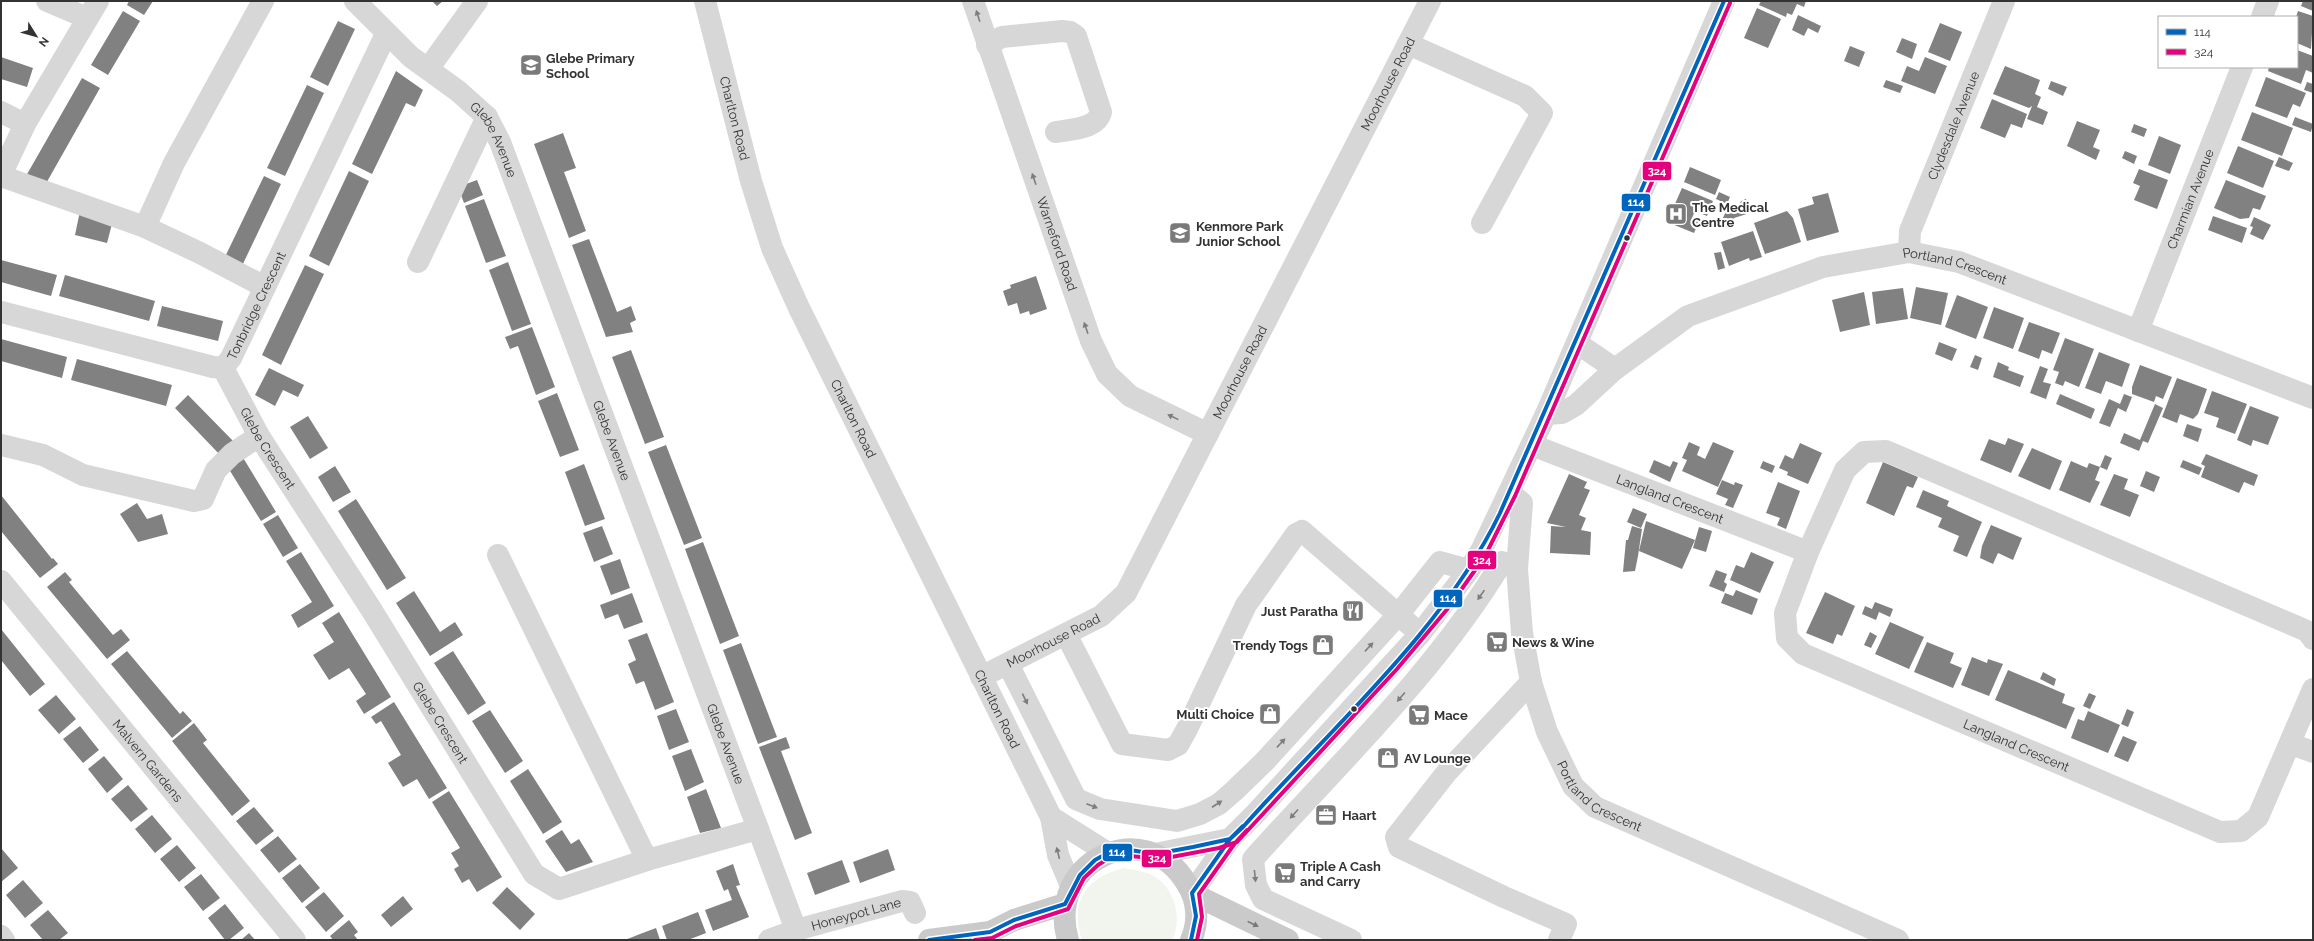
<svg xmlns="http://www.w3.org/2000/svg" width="2314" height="941" font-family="Raleway,sans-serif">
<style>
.green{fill:#f1f5ed}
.building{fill:#818181}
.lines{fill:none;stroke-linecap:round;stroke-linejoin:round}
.minor{stroke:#d7d7d7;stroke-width:22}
.major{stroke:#cacaca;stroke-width:22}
.bus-1-casing{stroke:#fff;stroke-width:7}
.bus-2-casing{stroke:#fff;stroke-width:7}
.bus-1{stroke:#0065bd;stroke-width:4}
.bus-2{stroke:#e5007d;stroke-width:4}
.oneway{fill:#7d7d7d}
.oneway2{fill:#777}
.bus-dot{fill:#333;stroke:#fff;stroke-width:1.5}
.labels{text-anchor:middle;stroke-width:4;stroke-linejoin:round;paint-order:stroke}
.poi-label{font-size:13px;font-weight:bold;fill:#333;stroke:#fff;text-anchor:start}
.street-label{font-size:13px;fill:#333;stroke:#fff}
.line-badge{stroke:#fff;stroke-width:1.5}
.badge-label{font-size:11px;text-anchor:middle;font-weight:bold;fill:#fff}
</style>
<rect width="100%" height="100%" fill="#fff"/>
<path class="green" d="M1124 868C1135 870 1144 871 1154 876 1175 889 1183 919 1172 940H1082C1069 903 1086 877 1124 868Z"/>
<path class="building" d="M129 1H153L144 15 127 5Z
M432 1H443L437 6Z
M1761 1H1806L1804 7 1797 4 1792 15 1787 13 1786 17 1759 5Z
M2303 1H2313V11L2301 6Z
M1757 8 1781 19 1768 48 1744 38Z
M123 11 140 21 108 75 91 65Z
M2298 11 2313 16 2311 49 2297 43 2296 17Z
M1798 15 1821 26 1818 33 1808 28 1804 36 1792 30Z
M338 21 355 29 328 86 310 77Z
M1940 23 1962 32 1950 61 1928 52Z
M1902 38 1917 44 1912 59 1896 52Z
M1850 46 1865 52 1859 67 1844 61Z
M2297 50 2313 56V73L2306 70 2301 84 2268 71 2269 67H2297Z
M1 57 33 68 27 87 1 79Z
M1925 57 1947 66 1935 94 1901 81 1907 66 1919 71Z
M2005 66 2040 80 2035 94 2041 97 2037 107 2048 112 2043 125 2027 119 2032 106 2029 108 1993 94Z
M396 71 423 90 415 107 406 103 372 174 352 164Z
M2266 77 2306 93 2300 107 2293 104 2287 118 2255 106Z
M82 78 100 88 44 187 26 176Z
M1886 80 1903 86 1900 93 1883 87Z
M2051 81 2067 87 2063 96 2048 89Z
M2307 82 2313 84V93L2304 90Z
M307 85 324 93 285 176 267 168Z
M1992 99 2027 114 2022 128 2011 124 2005 138 1980 128Z
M2252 112 2293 128 2282 156 2241 140Z
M2295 117 2313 124 2311 132 2292 125Z
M2077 121 2100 130 2093 147 2100 150 2096 160 2067 146Z
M2134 124 2147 129 2144 137 2131 132Z
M563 133 576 168 564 172 586 231 569 238 534 144Z
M2159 136 2181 145 2170 174 2148 165Z
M2238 146 2274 161 2263 188 2227 173Z
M2125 151 2137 156 2134 164 2122 158Z
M2279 157 2293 163 2289 171 2275 166Z
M1690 167 1721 180 1715 195 1684 182Z
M2139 169 2168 180 2157 209 2134 200 2140 186 2133 183Z
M349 171 369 181 329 266 309 256Z
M264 176 281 184 241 268 224 259Z
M477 180 483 195 464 203 458 187Z
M2226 180 2266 196 2260 210 2253 208 2249 218 2240 219 2214 208Z
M1682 188 1713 201 1707 216 1695 211 1692 218 1699 221 1694 233 1667 222Z
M1719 192 1730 197 1727 204 1716 199Z
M1828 193 1839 232 1807 241 1798 209 1814 204 1812 197Z
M484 199 506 256 486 263 465 206Z
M1746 199 1750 213 1734 218 1730 226 1721 222 1729 205 1738 209 1741 201Z
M80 211 112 224 107 243 75 235Z
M1787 211 1793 218 1801 242 1765 254 1754 223Z
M2213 216 2247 228 2242 243 2208 230Z
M2254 217 2271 225 2263 240 2250 234 2253 227 2250 226Z
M1753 231 1762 257 1750 261 1749 258 1729 266 1721 242Z
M589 239 617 312 631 306 636 320 630 323 633 332 606 337 572 245Z
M1721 252 1725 268 1718 270 1714 253Z
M1 260 57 275 51 296 1 282Z
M508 262 531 324 512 331 489 270Z
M305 265 324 274 281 365 262 355Z
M65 275 155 301 149 321 59 296Z
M1036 276 1047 309 1030 315 1029 311 1020 314 1017 303 1008 306 1003 291 1011 288 1010 285Z
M1916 287 1948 293 1941 325 1910 318Z
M1903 288 1908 319 1876 324 1872 292Z
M1864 292 1870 325 1840 332 1832 300Z
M1957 295 1988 307 1976 339 1945 327Z
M162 306 223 321 218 341 157 326Z
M1994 307 2024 318 2013 349 1983 338Z
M2029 322 2060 333 2052 354 2042 350 2039 359 2018 351Z
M532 327 555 387 536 395 518 346 510 349 505 337Z
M2065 338 2094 349 2079 387 2065 381 2063 386 2055 383 2059 372 2053 370Z
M1 339 67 357 62 378 1 361Z
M1939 342 1957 349 1952 361 1935 354Z
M631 350 664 437 645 444 612 357Z
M2099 352 2130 364 2122 387 2106 381 2101 394 2085 388Z
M1975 355 1982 358 1978 370 1970 367Z
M77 359 172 385 166 406 71 380Z
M1998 362 2009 367 2008 370 2024 376 2020 387 1993 377Z
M2140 365 2172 377 2163 399 2156 396 2154 402 2132 394V387Z
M2040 366 2048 369 2043 382 2051 384 2046 399 2030 393Z
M269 368 304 385 298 397 283 390 275 406 255 395Z
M2177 378 2207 389 2198 414 2193 419 2180 414 2177 423 2162 417Z
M2212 391 2247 404 2235 434 2216 427 2219 418 2204 413Z
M557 393 579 450 560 457 538 401Z
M2060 394 2095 409 2091 419 2056 404Z
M2124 394 2132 397 2126 412 2118 408 2110 427 2099 423 2109 399 2120 404Z
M188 395 236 444 222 457 175 408Z
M2155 404 2163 408 2148 443 2143 441 2139 451 2120 443 2124 433 2140 440Z
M2250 406 2279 417 2268 445 2253 440 2251 446 2237 440Z
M308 416 328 448 310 459 290 427Z
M2187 424 2202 429 2198 442 2183 436Z
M2008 438 2024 444 2011 473 1980 460 1989 439 2005 445Z
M1689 442 1700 447 1697 455 1705 459 1713 442 1734 451 1718 487 1682 471 1687 460 1682 458Z
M1800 443 1822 453 1808 484 1787 475 1788 472 1779 468 1785 455 1793 459Z
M666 445 702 538 684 545 648 452Z
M2032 448 2062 461 2050 490 2018 476Z
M2206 454 2258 475 2254 486 2244 482 2239 493 2201 477 2205 466 2201 464Z
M2105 455 2112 458 2107 470 2100 467 2095 480 2100 482 2090 503 2059 490 2071 461 2087 468 2089 463 2100 467Z
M242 456 276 512 261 521 227 466Z
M1654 460 1670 467 1673 461 1678 463 1670 482 1649 472Z
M2183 460 2202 468 2199 475 2180 467Z
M1763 461 1775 466 1772 473 1760 468Z
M1883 462 1918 477 1913 488 1907 486 1894 516 1866 503Z
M584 464 605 519 585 526 565 472Z
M335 466 351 492 333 502 318 477Z
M2146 471 2160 477 2154 492 2140 486Z
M1569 474 1587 482 1584 488 1590 490 1579 515 1586 518 1581 530 1591 532 1590 555 1550 553 1551 526 1566 527 1547 523Z
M2114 474 2128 479 2124 489 2139 495 2130 517 2100 505Z
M1722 480 1734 485 1735 482 1743 485 1733 508 1725 505 1728 499 1716 494Z
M1778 482 1800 491 1786 529 1777 525 1780 518 1766 513Z
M1923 490 1949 501 1947 506 1982 522 1967 557 1953 551 1959 536 1938 527 1942 518 1916 507Z
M1 495 52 559 53 558 58 564 40 578 1 531Z
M356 499 406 578 387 590 338 511Z
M137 503 147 519 162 514 168 534 138 542 120 514Z
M1633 508 1647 514 1641 528 1627 522Z
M278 515 298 548 283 557 263 524Z
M1646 521 1695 540 1682 569 1639 551Z
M1991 525 2022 538 2013 560 1998 553 1993 564 1980 558 1982 546Z
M602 526 613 554 594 562 583 533Z
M1632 526 1642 529 1638 556 1635 571 1623 572 1626 540H1628Z
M1699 527 1712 531 1706 552 1693 548Z
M703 542 739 636 720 644 685 549Z
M301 552 334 606 298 628 291 615 312 602 286 561Z
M1751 552 1774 562 1760 593 1730 580 1736 565 1744 568Z
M620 559 630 588 611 595 600 566Z
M1716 570 1727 574 1724 582 1727 584 1724 592 1709 586Z
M65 572 72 580 69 582 113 635 121 629 130 640 107 659 47 587Z
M1736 590 1758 599 1752 615 1721 603 1725 593 1733 596Z
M414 591 440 632 455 622 463 635 430 656 396 603Z
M1825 592 1855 606 1842 636 1837 634 1833 644 1806 633Z
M632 593 643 622 624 629 618 614 605 619 600 605Z
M1875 602 1893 609 1890 617 1879 612 1876 620 1862 614 1865 606 1872 609Z
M339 612 391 697 364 714 356 701 366 694 349 668 329 680 313 655 334 642 322 623Z
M1890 622 1924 637 1909 669 1875 654Z
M1 629 45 684 30 696 1 660Z
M1870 632 1877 636 1871 648 1864 645Z
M647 633 674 702 655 710 644 681 636 684 628 664 636 660 628 640Z
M1927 642 1954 653 1950 663 1962 668 1953 688 1914 672Z
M741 643 777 737 758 744 723 650Z
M127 651 180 714 183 711 192 721 172 738 111 664Z
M453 651 486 703 468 715 434 663Z
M1972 657 1987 663 1988 659 2003 664 1989 696 1961 685Z
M2008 670 2065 694 2062 703 2075 708 2066 729 1995 700Z
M2043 672 2056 679 2054 686 2040 679Z
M2089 693 2096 696 2090 709 2083 706Z
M56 695 76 719 59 734 38 710Z
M394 702 447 788 429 799 417 779 403 787 388 763 401 755 381 721 376 724 371 717Z
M676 709 689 742 669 750 657 716Z
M2127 709 2134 712 2128 727 2121 724Z
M490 710 523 761 505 773 472 721Z
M2088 711 2120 725 2108 753 2071 738 2078 719 2084 721Z
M194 723 207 740 203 743 250 801 232 816 172 741Z
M80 726 99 750 83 763 63 739Z
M2123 736 2137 742 2128 762 2114 756Z
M786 737 790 748 781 751 812 833 795 840 759 747Z
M691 749 704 782 685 791 672 756Z
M104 756 123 779 107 793 88 769Z
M528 769 562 822 543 834 510 781Z
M128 785 148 809 131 822 111 799Z
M706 789 721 828 700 833 687 797Z
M449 791 502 877 477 892 469 879 462 883 454 869 459 866 451 853 460 848 432 802Z
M254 807 274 831 256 845 236 821Z
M152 815 172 839 155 853 135 829Z
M562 830 571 844 579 839 593 862 566 872 545 841Z
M278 836 297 859 279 873 260 850Z
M177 845 196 868 179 882 160 859Z
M1 848 18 868 1 882Z
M888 849 895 870 860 883 853 862Z
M842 860 850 882 815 895 807 873Z
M300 864 320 888 302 903 282 878Z
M733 864 740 885 736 886 749 917 713 931 705 910 732 900 728 889 724 891 716 871Z
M201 874 220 898 203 911 184 887Z
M23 880 43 903 25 918 6 895Z
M507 887 535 914 520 930 492 903Z
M324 892 344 916 326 932 305 907Z
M403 896 413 909 391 927 381 915Z
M225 904 244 928 229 940H225L208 918Z
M48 910 68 933 59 940H43L30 925Z
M698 912 706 933 688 940H667L662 926Z
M349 920 358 932 354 935 358 940H333L330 936Z
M656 928 660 940H625L640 934Z
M249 933 255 940H241Z"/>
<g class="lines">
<g class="minor">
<path d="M47 1 87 18"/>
<path id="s1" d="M355 1 411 57 458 91 487 117 500 142 796 930"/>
<path id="s2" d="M705 1 751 181 772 248 799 308 1051 817 1058 855 1071 886"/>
<path id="s3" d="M973 1 1091 341 1107 374 1130 396 1208 434"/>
<path d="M2262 17 2268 1"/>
<path d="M1408 44 1525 96 1542 113 1482 223"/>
<path d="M987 45 1002 37 1062 31 1070 32 1076 36 1101 112C1097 129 1071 129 1056 132"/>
<path d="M428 69 477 1"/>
<path d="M1 112 25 124"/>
<path d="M1 175 25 124 98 1"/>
<path d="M1 176 145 227 200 253 265 287"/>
<path d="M145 227 174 163 263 1"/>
<path id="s4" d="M1909 252 1910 231 2004 1"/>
<path d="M418 262 487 117"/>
<path d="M1 312 213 367 223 368"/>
<path id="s5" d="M2138 331 2242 67"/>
<path d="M1577 343 1615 369"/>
<path id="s6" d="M223 368 259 436 371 609 534 874 559 889 647 860 758 829"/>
<path id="s7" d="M223 368 231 358 386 34"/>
<path id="s8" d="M1546 414 1562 413 1576 405 1615 369 1688 316 1823 267 1909 252 1959 262 2313 398"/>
<path d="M1 445 43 455 83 475 194 501 203 499 216 470 232 454 259 436"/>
<path id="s9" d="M1532 445 1808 552"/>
<path id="s10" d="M1510 493 1522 503 1517 569 1522 633 1531 682 1547 732 1573 786 1595 807 1898 940"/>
<path d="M498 555 647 860"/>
<path id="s11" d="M1 581 295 940"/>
<path d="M1066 634 1122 744 1168 750 1178 745 1187 729 1246 605 1296 534 1302 531 1410 625"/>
<path id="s12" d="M2313 639 2307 631 1886 451 1864 452 1845 470 1808 552 1785 613 1787 638 1803 654 2220 832 2241 831 2258 817 2313 689"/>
<path d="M1008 664 1076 799 1100 809 1177 821 1200 814 1219 804 1234 791 1265 761 1398 615 1440 562 1469 570"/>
<path id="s13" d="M981 677 1101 616 1126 593 1430 1"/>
<path d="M1531 682 1447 772 1396 837 1399 847 1504 897 1566 924 1559 940"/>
<path d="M2291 744 2313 752"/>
<path d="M1051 817 1108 853"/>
<path d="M1155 854 1230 839"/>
<path d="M1192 893 1230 839 1256 813 1420 634 1469 570 1482 549 1546 414 1724 1"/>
<path d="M1 936 4 940"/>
<path id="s14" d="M769 940 796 930 902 901 910 902 915 913"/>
<path d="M1351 940 1263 899 1256 885 1253 859C1339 763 1435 673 1502 562"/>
</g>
<path class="major" d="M1193 894 1288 940
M929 940 990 932 1014 920 1065 904
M1068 940C1045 861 1145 813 1187 884 1198 901 1199 922 1191 940"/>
<g class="bus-1-casing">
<path id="bus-1" d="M929 940 990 932 1014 920 1065 904 1080 875 1095 860 1104 855 1130 850 1155 854 1193 847 1230 839 1243 827C1329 730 1444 630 1500 513L1724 1
M1191 940 1196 916 1192 893 1230 839 1243 826"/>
</g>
<g class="bus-2-casing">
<path id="bus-2" d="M975 940 992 938 1016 926 1068 909 1084 878 1098 865 1106 860 1130 856 1161 859 1219 848 1237 842 1397 669 1449 607 1485 556 1515 496 1730 3
M1197 940 1202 917 1199 894 1235 843 1247 830"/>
</g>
<use href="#bus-1" class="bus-1"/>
<use href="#bus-2" class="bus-2"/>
</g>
<defs><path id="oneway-solid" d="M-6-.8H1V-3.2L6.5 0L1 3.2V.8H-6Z"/></defs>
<g class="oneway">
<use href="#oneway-solid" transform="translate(978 16) rotate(-108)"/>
<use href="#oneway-solid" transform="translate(1034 179) rotate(-109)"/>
<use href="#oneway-solid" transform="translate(1086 328) rotate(-109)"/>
<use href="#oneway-solid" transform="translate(1173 417) rotate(-154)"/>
<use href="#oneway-solid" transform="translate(1481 595) rotate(125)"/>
<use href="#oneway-solid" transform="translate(1369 647) rotate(-47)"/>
<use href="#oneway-solid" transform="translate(1401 697) rotate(131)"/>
<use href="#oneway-solid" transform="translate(1025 699) rotate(64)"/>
<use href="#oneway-solid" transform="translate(1281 743) rotate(-47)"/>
<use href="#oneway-solid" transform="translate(1217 804) rotate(-33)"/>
<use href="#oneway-solid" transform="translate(1092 806) rotate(21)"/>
<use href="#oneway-solid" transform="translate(1294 814) rotate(132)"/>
<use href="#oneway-solid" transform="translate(1058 853) rotate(-104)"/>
<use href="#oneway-solid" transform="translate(1255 876) rotate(84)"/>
</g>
<use class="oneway2" href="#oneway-solid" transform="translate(1253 924) rotate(26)"/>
<defs>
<g id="school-square" transform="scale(1.15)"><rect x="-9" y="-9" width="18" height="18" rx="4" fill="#7a7a7a" stroke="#fff"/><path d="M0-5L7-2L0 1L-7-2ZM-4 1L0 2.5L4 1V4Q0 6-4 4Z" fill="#fff"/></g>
<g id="hospital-square" transform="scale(1.15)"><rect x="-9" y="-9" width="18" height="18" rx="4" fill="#7a7a7a" stroke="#fff"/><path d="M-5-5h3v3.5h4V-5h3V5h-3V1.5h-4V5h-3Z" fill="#fff"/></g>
<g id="restaurant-square" transform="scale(1.15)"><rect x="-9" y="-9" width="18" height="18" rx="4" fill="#7a7a7a" stroke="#fff"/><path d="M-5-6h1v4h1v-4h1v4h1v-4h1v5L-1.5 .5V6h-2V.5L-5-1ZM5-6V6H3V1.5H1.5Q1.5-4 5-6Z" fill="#fff"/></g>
<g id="supermarket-square" transform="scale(1.15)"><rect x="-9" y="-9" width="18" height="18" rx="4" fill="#7a7a7a" stroke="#fff"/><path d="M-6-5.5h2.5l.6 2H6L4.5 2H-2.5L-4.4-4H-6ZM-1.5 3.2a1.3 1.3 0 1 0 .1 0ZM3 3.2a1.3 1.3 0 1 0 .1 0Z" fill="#fff"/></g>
<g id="shop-square" transform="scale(1.15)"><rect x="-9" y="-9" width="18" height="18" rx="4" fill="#7a7a7a" stroke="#fff"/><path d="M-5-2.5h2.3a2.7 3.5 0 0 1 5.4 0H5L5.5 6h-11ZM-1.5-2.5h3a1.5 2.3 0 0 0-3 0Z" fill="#fff"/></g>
<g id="office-square" transform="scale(1.15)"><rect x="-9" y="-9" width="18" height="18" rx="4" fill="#7a7a7a" stroke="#fff"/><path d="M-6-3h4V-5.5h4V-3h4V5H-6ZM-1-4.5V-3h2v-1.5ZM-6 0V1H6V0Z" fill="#fff"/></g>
</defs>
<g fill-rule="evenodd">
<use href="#school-square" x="531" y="65"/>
<use href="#hospital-square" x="1676" y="214"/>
<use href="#school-square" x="1180" y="233"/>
<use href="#restaurant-square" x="1353" y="611"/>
<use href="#supermarket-square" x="1497" y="642"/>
<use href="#shop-square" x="1323" y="645"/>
<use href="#shop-square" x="1270" y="714"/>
<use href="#supermarket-square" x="1419" y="715"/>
<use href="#shop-square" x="1388" y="758"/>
<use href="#office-square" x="1326" y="815"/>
<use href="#supermarket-square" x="1285" y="873"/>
</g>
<g class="bus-dot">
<circle cx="1627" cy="238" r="3.5"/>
<circle cx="1354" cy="709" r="3.5"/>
</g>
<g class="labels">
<g class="poi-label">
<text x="546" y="63">Glebe Primary<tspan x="546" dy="15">School</tspan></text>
<text x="1692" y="212">The Medical<tspan x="1692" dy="15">Centre</tspan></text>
<text x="1196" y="231">Kenmore Park<tspan x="1196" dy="15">Junior School</tspan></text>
<text x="1338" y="616" text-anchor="end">Just Paratha</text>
<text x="1512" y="647">News &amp; Wine</text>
<text x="1308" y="650" text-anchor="end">Trendy Togs</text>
<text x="1254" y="719" text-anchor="end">Multi Choice</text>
<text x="1434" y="720">Mace</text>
<text x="1404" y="763">AV Lounge</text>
<text x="1342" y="820">Haart</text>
<text x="1300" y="871">Triple A Cash<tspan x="1300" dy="15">and Carry</tspan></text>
</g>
<g class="street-label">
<text dy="5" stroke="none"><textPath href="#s13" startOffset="741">Moorhouse Road</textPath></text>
<text dy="5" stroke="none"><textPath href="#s2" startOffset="121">Charlton Road</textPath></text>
<text dy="5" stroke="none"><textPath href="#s4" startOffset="135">Clydesdale Avenue</textPath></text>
<text dy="5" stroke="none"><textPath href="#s1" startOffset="199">Glebe Avenue</textPath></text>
<text dy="5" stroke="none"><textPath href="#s5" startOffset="142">Charmian Avenue</textPath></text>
<text dy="5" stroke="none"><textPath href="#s3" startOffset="257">Warneford Road</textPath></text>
<text dy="5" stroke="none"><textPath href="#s8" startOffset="454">Portland Crescent</textPath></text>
<text dy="5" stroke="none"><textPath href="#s7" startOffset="71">Tonbridge Crescent</textPath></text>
<text dy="5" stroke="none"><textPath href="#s13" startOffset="417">Moorhouse Road</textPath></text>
<text dy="5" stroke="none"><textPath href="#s2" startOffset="445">Charlton Road</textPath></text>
<text dy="5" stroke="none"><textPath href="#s1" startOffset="523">Glebe Avenue</textPath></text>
<text dy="5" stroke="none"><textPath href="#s6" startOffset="92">Glebe Crescent</textPath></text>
<text dy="5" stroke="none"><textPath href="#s9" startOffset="148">Langland Crescent</textPath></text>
<text dy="5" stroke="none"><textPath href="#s13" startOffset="81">Moorhouse Road</textPath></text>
<text dy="5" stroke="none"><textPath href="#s2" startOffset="769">Charlton Road</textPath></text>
<text dy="5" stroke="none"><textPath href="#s6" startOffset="416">Glebe Crescent</textPath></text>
<text dy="5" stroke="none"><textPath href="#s1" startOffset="847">Glebe Avenue</textPath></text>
<text dy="5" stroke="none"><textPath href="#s12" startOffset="951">Langland Crescent</textPath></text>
<text dy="5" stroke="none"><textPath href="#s11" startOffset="232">Malvern Gardens</textPath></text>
<text dy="5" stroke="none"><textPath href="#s10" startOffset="335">Portland Crescent</textPath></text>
<text dy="5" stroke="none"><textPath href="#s14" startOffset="91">Honeypot Lane</textPath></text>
</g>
</g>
<g class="line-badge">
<rect x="1642" y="161" width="30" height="20" rx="4" fill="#e5007d"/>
<rect x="1621" y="193" width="30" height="19" rx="4" fill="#0065bd"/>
<rect x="1467" y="550" width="30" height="20" rx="4" fill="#e5007d"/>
<rect x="1433" y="589" width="30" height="19" rx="4" fill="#0065bd"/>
<rect x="1102" y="843" width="31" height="19" rx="4" fill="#0065bd"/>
<rect x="1141" y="849" width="31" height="19" rx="4" fill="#e5007d"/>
</g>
<g class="badge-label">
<text x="1657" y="175">324</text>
<text x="1636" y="206">114</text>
<text x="1482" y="564">324</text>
<text x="1448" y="602">114</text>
<text x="1117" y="856">114</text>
<text x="1157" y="862">324</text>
</g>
<rect width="2314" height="941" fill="none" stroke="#333333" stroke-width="4"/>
<rect x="2158" y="16" width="140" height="52" fill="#ffffff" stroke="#adadad"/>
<rect x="2166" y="29" width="20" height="6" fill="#0065bd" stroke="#adadad"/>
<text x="2194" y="36" font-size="12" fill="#333333">114</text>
<rect x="2166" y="49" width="20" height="6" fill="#e5007d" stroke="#adadad"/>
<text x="2194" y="56" font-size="12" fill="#333333">324</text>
<g transform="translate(36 36) rotate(127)" stroke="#ffffff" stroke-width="3" paint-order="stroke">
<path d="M0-3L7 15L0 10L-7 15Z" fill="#333333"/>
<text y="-6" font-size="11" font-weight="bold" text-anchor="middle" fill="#333333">N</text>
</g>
</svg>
